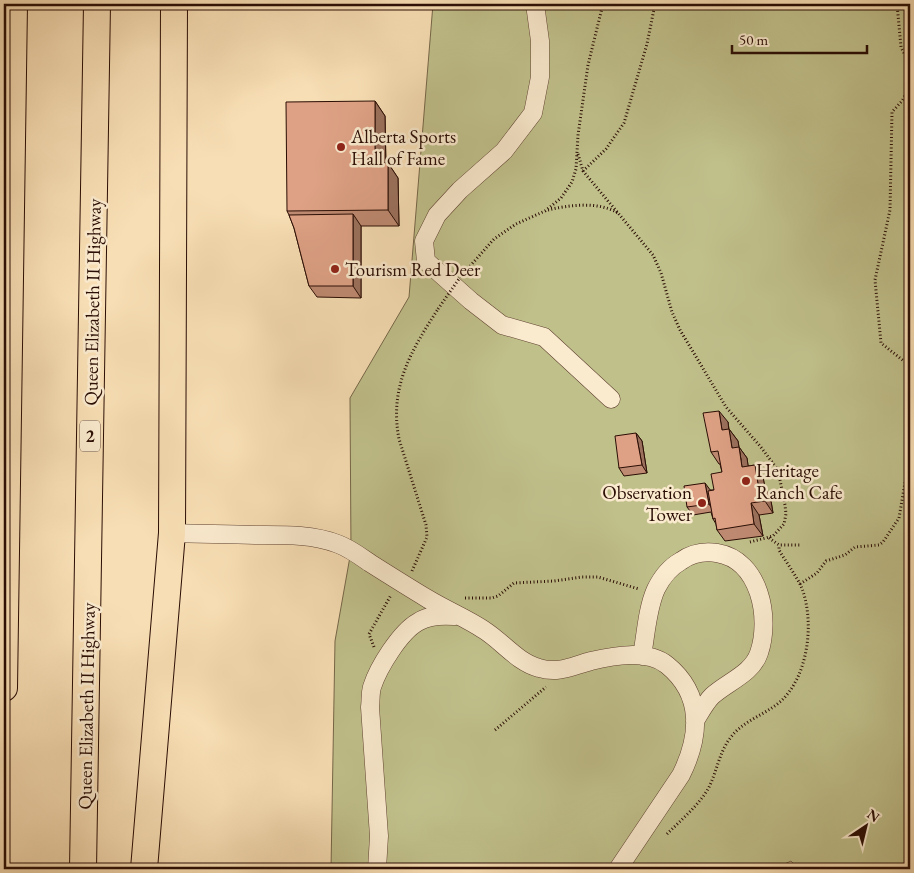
<svg xmlns="http://www.w3.org/2000/svg" width="914" height="873" font-family="'EB Garamond',serif">
<style>
.green{fill:#c0c08b;stroke:#756648}
.lines{fill:none;stroke-linecap:round;stroke-linejoin:round}
.minor-casing{stroke:#5e4130;stroke-width:19}
.highway-casing{stroke:#2a0d04;stroke-width:28}
.path{stroke:#2a0d04;stroke-width:3;stroke-dasharray:1 2.5;stroke-linecap:butt}
.minor{stroke:#faeace;stroke-width:18}
.highway{stroke:#f8deb4;stroke-width:26}
.path-bridge{stroke:#2a0d04;stroke-width:3;stroke-dasharray:1 2.5;stroke-linecap:butt}
.wall{fill:#bf8a72;stroke:#2a0d04}
.shaded-wall{fill:#9b715d;stroke:#2a0d04}
.building{fill:#dea185;stroke:#2a0d04}
.poi-dot{fill:#8f2418;stroke:#faeace;stroke-width:2}
.labels{text-anchor:middle;stroke-width:5;stroke-linejoin:round;paint-order:stroke}
.shield{fill:#faeace;stroke:#684f41;stroke-width:1}
.shield-label{font-size:18px;font-weight:bold;fill:#2a0d04}
.poi-label{font-size:19px;fill:#2a0d04;stroke:#faeace;text-anchor:start}
.street-label{font-size:19px;fill:#2a0d04;stroke:#faeace}
</style>
<rect width="100%" height="100%" fill="#f8deb4"/>
<filter id="stains"><feTurbulence type="fractalNoise" baseFrequency=".004" numOctaves="4"/><feColorMatrix values="0 0 0 0 .2 0 0 0 0 .09 0 0 0 0 .02 0 0 0 .5 -.17"/></filter>
<radialGradient id="worn" r=".72"><stop offset=".6" stop-color="#630" stop-opacity="0"/><stop offset="1" stop-color="#630" stop-opacity=".3"/></radialGradient>
<path class="green" d="M433 4H910V869H798L791 861 774 869H331L335 641 351 551 350 398 409 297Z"/>
<g class="lines">
<g class="minor-casing">
<path id="minor" d="M535 4 540 41V77L533 113 504 151 460 190 437 215 424 241 426 261 471 301 502 325 544 337 611 399
M172 533C200 534 228 534 255 535 283 535 312 534 338 544 349 548 360 556 370 563 389 575 408 587 428 599 446 610 466 618 484 630 503 642 517 662 539 668 559 674 572 666 591 661 613 656 647 649 667 665 704 695 700 737 681 775L618 869
M642 656C646 634 647 609 656 589 662 577 670 567 681 561 692 553 704 551 717 553 760 560 771 618 759 653 752 674 727 682 712 696 705 703 700 713 695 721
M377 869 379 836 370 707C371 700 370 694 372 687 378 668 400 632 418 622 429 615 442 615 455 616"/>
</g>
<g class="highway-casing">
<path id="highway" d="M4 688 14 4
M83 869 97 4
M144 869 172 533 174 4"/>
</g>
<path class="path" d="M897 4 901 47 910 65
M910 87 902 101 892 112 890 210 875 280 881 343 910 366
M578 154 583 171 653 255 661 273 672 312 680 330 726 407 760 446 778 470 785 505 786 514 784 524 773 536 750 542
M583 171 606 149 624 123 647 44 655 4
M548 210C569 205 598 201 618 213
M463 274 494 239 516 224 545 211 561 198 572 182 576 169 578 135 588 65 603 4
M769 538 779 545H801
M412 571 427 537 426 525 399 439C389 387 411 351 438 309
M800 584 817 573 826 561 845 555 855 547 879 545 883 542 899 518 907 471 910 466
M465 598H492L498 596 514 583 554 581 582 577H598L639 589
M374 647 369 634 391 595
M495 730 546 687
M667 834C681 820 698 806 708 789 717 772 719 752 731 737 744 720 765 715 781 701 809 675 815 620 801 586 795 574 786 562 779 550V545"/>
<use href="#minor" class="minor"/>
<use href="#highway" class="highway"/>
<path class="path-bridge" d="M438 309 461 276"/>
</g>
<path class="wall" d="M375 101 385 116 386 163H388L398 178 399 226H361V298L317 297 309 286 294 228 289 215 287 211Z
M728 422 729 429 738 441 739 447 747 458 748 466 755 465 763 477 765 488 770 495 773 513 759 515 763 536 725 541 717 530 716 524 713 519 711 512 693 515 687 507 710 490H714L722 472 720 464H719L711 452Z
M636 433 642 441 647 473 624 476 619 468Z"/>
<path class="shaded-wall" d="M375 101 385 116 386 178 375 163Z
M388 163 398 178 399 226 388 210Z
M353 214 361 226V298L353 286Z
M719 411 728 422 730 442 722 430Z
M729 429 738 441 741 460 732 448Z
M636 433 642 441 647 473 642 465Z
M739 447 747 458 750 479 742 467Z
M755 465 763 477 765 488 770 495 773 513 765 501 758 484Z
M705 483 711 491 714 512 709 504Z
M751 503 759 515 763 536 754 524Z"/>
<path class="building" d="M375 101V163H388V210L287 211 286 102Z
M353 214V286H309L294 228 289 215Z
M719 411 722 430 729 429 732 448 739 447 742 467 755 465 758 484H762L765 501 751 503 754 524 717 530 715 518 713 519 708 491 714 490 711 474 722 472 718 451 711 452 703 413Z
M636 433 642 465 619 468 615 436Z
M705 483 709 504 687 507 684 486Z"/>
<g class="poi-dot">
<circle cx="341" cy="147" r="5"/>
<circle cx="335" cy="269" r="5"/>
<circle cx="746" cy="481" r="5"/>
<circle cx="702" cy="503" r="5"/>
</g>
<g class="labels">
<rect class="shield" x="80" y="420.5" width="20" height="31" rx="4"/>
<g class="shield-label">
<text x="90" y="442">2</text>
</g>
<g class="poi-label">
<text x="351" y="143">Alberta Sports<tspan x="351" dy="22">Hall of Fame</tspan></text>
<text x="345" y="276">Tourism Red Deer</text>
<text x="756" y="477">Heritage<tspan x="756" dy="22">Ranch Cafe</tspan></text>
<text x="692" y="499" text-anchor="end">Observation<tspan x="692" dy="22">Tower</tspan></text>
</g>
<g class="street-label">
<text transform="translate(92 302) rotate(-89)" y="7">Queen Elizabeth II Highway</text>
<text transform="translate(86 706) rotate(-89)" y="7">Queen Elizabeth II Highway</text>
</g>
</g>
<rect width="914" height="873" fill="none" stroke="#f8deb4" stroke-width="20"/>
<rect x="5" y="5" width="904" height="863" fill="none" stroke="#2a0d04" stroke-width="2.5"/>
<rect x="10" y="10" width="894" height="853" fill="none" stroke="#2a0d04"/>
<g transform="translate(866 826) rotate(35)" stroke="#faeace" stroke-width="4" paint-order="stroke">
<path d="M0-4L9 19L0 12L-9 19Z" fill="#2a0d04"/>
<text y="-8" font-size="14" font-weight="bold" text-anchor="middle" fill="#2a0d04">N</text>
</g>
<path d="M732 45v8h135v-8" fill="none" stroke="#2a0d04" stroke-width="2.5"/>
<text x="739" y="45" font-size="15" fill="#2a0d04" stroke="#faeace" stroke-width="4" paint-order="stroke">50 m</text>
<rect width="100%" height="100%" filter="url(#stains)"/>
<rect width="100%" height="100%" fill="url(#worn)"/>
</svg>
